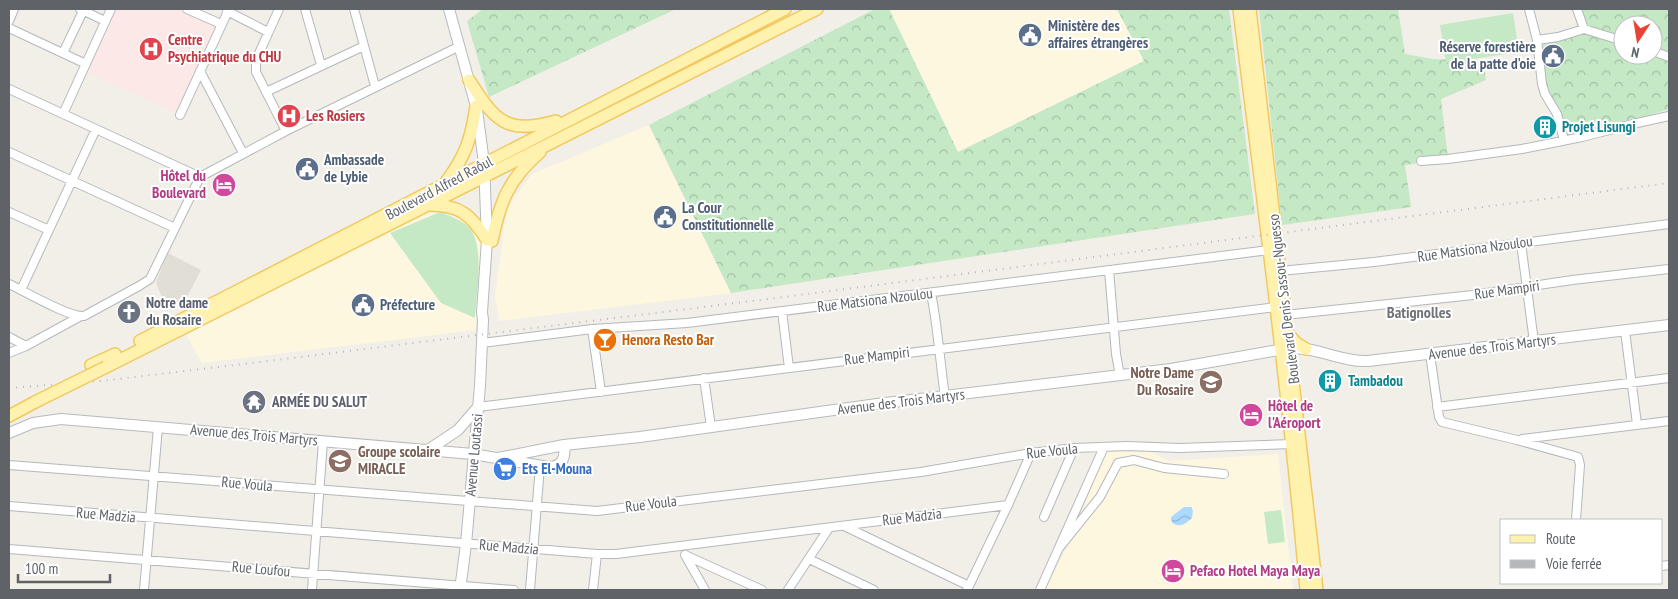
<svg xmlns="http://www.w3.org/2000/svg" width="1678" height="599" font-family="'PT Sans Narrow',sans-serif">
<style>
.commercial{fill:#fef7e0}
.education{fill:#e1ded6}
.medical{fill:#fce8e6}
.forest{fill:url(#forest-crowns);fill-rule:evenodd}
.park{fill:#c5e8c5}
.water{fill:url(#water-waves)}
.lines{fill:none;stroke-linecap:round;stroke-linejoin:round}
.street-casing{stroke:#b5b8bc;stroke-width:10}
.secondary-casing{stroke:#b6babf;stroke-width:12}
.primary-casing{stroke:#f2c960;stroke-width:14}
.street{stroke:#fff;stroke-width:8}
.secondary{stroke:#fff;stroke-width:10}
.primary{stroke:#fff2af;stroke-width:11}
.rail{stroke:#b6b7b8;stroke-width:2;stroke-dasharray:1 6;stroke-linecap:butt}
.primary-bridge-casing{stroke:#f2c960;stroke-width:14;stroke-linecap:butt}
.primary-bridge{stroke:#fff2af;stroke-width:11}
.labels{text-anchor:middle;stroke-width:4;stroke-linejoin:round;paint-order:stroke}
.service-label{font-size:15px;font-weight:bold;fill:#4e5e75;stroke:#fff;text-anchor:start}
.health-label{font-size:15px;font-weight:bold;fill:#be3a42;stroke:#fff;text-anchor:start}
.culture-label{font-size:15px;font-weight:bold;fill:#0d838f;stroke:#fff;text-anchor:start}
.hotel-label{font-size:15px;font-weight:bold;fill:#b23c85;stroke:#fff;text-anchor:start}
.street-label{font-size:15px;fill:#5f6368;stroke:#fff}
.worship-label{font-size:15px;font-weight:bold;fill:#5b616d;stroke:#fff;text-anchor:start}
.food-label{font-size:15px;font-weight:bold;fill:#c56008;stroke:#fff;text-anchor:start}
.education-label{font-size:15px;font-weight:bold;fill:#785e54;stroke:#fff;text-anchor:end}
.shop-label{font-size:15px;font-weight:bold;fill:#366cbe;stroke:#fff;text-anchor:start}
.neighbourhood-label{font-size:16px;font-weight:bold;fill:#70757a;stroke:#fff}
</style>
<defs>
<pattern id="forest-crowns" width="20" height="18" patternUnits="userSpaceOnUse" patternTransform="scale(1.25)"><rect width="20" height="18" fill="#c5e8c5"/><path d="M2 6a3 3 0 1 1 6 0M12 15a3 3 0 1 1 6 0" fill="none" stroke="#a3c0a4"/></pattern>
<pattern id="water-waves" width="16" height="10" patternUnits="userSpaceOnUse" patternTransform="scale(1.25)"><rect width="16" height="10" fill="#aadaff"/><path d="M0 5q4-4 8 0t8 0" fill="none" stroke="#8eb4d2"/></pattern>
</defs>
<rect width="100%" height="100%" fill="#f1efe8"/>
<path class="commercial" d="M889 9H1117L1145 61 958 152Z
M649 125 731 293 499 321 495 295 507 208 532 174Z
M432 209 453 212 470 222 483 245 476 330 202 363 186 335Z
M1149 451 1169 461 1278 454 1293 590H1045L1069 543 1106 452Z"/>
<path class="education" d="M168 253 201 270 187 297 167 311 156 282Z"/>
<path class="medical" d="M115 9H177L216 26 175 112 86 72Z"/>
<path class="forest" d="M483 9H676L489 97 467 21Z
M875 9H889L958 152 1144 61 1117 9H1229L1255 214 731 293 649 125Z
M1259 9H1398L1405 54 1433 59 1483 61 1486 80 1441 99 1448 159 1405 165 1411 207 1282 225Z
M1577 9H1669V109L1580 137 1564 140 1546 94 1540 40 1583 30ZM1623 25H1653V55H1623Z"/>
<path class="park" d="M1513 13 1519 52 1446 63 1440 25Z
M440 212C450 216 463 220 470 229 485 247 476 295 475 318L441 303 390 233Z
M1281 510 1285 542 1268 544 1264 512Z"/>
<path class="water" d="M1184 507H1191L1193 511 1192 518C1185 524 1181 528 1172 523L1171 517Z"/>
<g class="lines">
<g class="street-casing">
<path id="street" d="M80 9 105 21
M187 9 221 24
M279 9 256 60V72L286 131
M305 9 321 65
M354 9 375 86
M1529 9 1537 40 1542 84 1545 94 1557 114 1564 140
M1577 9 1584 29
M227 11 268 32
M9 21 14 9
M9 28 86 64
M1537 40 1558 37 1584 29 1623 41
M1653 51 1669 57
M63 53 84 9
M200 71 243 153
M9 89 200 177
M266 92 364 46
M63 114 111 9
M180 115 229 9
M9 152 175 228
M1421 161 1448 159 1522 149 1582 137 1637 123 1669 116
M9 212 49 230
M1521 243 1534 342
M1109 270 1116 354 1120 376
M1280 271 1374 262 1669 224
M9 284C24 291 70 318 84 316L139 286 150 279 200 177 286 131 460 46
M21 290 96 129
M931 293C938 328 940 362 945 397
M782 311 789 368
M1285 315 1473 295 1572 280 1669 269
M592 329 601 392
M1625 331 1637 424
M9 337 26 346
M482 343 592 329 687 323 1269 250
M9 353 26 346 79 317
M1430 354 1439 417 1442 422 1517 440 1578 457 1580 465 1576 520
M704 378 711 427
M478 407 1276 307
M1437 407 1669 378
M1522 439 1669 421
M9 465 597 511 921 472 1031 453 1074 448 1127 446 1180 448 1292 444
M9 506 597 554H616L1008 505
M1044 517 1074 448
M844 526 969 586
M1059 548 1100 497 1118 463 1134 460 1164 468 1224 474
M9 549 514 590
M685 555 762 590
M685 555 705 590
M809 559 874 590
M1662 566 1669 565
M144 590 158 427
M312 590 323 441
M530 590 540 466
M593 590 597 554
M788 590 829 528
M967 590 1008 505 1031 453
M1040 590 1104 447"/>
</g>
<g class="secondary-casing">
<path id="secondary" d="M449 9 477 110 484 163 487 240 482 312 483 320 480 386 466 544 460 590
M9 433 33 423 61 419 473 454 548 467C562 467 566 458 564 445
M428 450 458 430 478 407
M498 458 564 445 640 437 877 404 1171 369 1290 348C1317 347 1341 362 1368 361L1669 325"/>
</g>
<g class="primary-casing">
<path id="primary" d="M1239 9C1263 202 1289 396 1306 590
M1250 9 1317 590
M469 80C495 121 506 135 556 121
M446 182C466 155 471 139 476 106
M430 205C460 205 471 215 487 240
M492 241C500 201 509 179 540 152
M1288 334 1296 343 1306 349
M140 341 785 9
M91 365 115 354
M106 367 817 9
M9 416 37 401"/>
</g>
<use href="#street" class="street"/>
<use href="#secondary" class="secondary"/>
<use href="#primary" class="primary"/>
<path class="rail" d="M9 388 101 381 260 362 776 298 1669 183"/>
<g class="primary-bridge-casing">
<path id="primary-bridge" d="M37 401 106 367"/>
</g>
<use href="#primary-bridge" class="primary-bridge"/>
</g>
<defs>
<g id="civic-disc" transform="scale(1.25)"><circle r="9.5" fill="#5c6f8a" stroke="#fff"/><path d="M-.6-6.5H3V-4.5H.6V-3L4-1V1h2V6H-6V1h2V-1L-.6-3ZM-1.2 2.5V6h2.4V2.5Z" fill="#fff"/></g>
<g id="hospital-disc" transform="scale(1.25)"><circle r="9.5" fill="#e0444e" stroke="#fff"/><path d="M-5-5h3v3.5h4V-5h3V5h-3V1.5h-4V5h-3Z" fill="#fff"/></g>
<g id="building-disc" transform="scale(1.25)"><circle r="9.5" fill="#0f9aa8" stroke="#fff"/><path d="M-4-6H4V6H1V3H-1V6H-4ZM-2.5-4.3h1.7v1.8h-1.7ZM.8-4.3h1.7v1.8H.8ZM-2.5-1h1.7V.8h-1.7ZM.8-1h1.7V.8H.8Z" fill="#fff"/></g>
<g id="hotel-disc" transform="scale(1.25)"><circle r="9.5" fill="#d1479c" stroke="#fff"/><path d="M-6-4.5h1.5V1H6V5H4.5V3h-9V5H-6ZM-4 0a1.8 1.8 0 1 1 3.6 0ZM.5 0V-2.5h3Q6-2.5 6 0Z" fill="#fff"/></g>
<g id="church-disc" transform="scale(1.25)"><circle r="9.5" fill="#6b7280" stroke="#fff"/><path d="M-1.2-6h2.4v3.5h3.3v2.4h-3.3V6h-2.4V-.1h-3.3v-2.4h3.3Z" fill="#fff"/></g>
<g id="bar-disc" transform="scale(1.25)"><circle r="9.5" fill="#e8710a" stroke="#fff"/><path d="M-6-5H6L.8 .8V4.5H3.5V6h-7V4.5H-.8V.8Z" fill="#fff"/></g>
<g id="school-disc" transform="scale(1.25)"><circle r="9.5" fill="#8d6e63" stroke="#fff"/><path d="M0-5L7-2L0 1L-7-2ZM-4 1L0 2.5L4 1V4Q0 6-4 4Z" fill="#fff"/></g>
<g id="temple-disc" transform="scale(1.25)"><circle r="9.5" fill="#6b7280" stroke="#fff"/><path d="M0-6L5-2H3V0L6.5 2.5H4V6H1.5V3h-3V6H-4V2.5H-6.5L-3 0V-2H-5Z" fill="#fff"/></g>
<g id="supermarket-disc" transform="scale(1.25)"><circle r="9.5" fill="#3f7fe0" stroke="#fff"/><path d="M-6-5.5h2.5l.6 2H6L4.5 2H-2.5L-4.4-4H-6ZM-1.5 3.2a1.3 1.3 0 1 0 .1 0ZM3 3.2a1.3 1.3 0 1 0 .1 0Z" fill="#fff"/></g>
</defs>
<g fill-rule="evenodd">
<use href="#civic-disc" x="1030" y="35"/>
<use href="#hospital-disc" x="151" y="49"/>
<use href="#civic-disc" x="1553" y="56"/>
<use href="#hospital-disc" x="289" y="116"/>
<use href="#building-disc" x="1545" y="127"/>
<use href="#civic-disc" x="307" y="169"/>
<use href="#hotel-disc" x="224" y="185"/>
<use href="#civic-disc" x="665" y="217"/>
<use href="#civic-disc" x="363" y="305"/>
<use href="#church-disc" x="129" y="312"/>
<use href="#bar-disc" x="605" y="340"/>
<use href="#building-disc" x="1330" y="381"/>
<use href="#school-disc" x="1211" y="382"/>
<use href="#temple-disc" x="254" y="402"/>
<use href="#hotel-disc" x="1251" y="415"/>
<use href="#school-disc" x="340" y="461"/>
<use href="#supermarket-disc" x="505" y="469"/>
<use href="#hotel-disc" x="1173" y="571"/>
</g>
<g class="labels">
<g class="service-label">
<text x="1048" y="31">Ministère des<tspan x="1048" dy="17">affaires étrangères</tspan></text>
<text x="1536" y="52" text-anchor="end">Réserve forestière<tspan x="1536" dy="17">de la patte d'oie</tspan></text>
<text x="324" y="165">Ambassade<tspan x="324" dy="17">de Lybie</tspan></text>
<text x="682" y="213">La Cour<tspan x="682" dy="17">Constitutionnelle</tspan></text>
<text x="380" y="310">Préfecture</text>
</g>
<g class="health-label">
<text x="168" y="45">Centre<tspan x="168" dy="17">Psychiatrique du CHU</tspan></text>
<text x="306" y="121">Les Rosiers</text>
</g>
<g class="culture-label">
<text x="1562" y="132">Projet Lisungi</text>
<text x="1348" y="386">Tambadou</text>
</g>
<g class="hotel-label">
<text x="206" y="181" text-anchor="end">Hôtel du<tspan x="206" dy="17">Boulevard</tspan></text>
<text x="1268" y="411">Hôtel de<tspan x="1268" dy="17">l'Aéroport</tspan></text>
<text x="1190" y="576">Pefaco Hotel Maya Maya</text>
</g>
<g class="street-label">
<text transform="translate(439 188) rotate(-28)" y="5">Boulevard Alfred Raôul</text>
<text transform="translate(1475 249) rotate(-8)" y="5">Rue Matsiona Nzoulou</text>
<text transform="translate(1507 290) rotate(-8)" y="5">Rue Mampiri</text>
<text transform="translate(1284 299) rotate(-97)" y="5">Boulevard Denis Sassou-Nguesso</text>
<text transform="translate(875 300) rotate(-7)" y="5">Rue Matsiona Nzoulou</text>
<text transform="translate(1492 347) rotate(-7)" y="5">Avenue des Trois Martyrs</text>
<text transform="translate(877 356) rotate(-7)" y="5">Rue Mampiri</text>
<text transform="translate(901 402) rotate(-7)" y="5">Avenue des Trois Martyrs</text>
<text transform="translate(254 435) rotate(5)" y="5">Avenue des Trois Martyrs</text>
<text transform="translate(1052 451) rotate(-6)" y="5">Rue Voula</text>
<text transform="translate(474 455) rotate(-85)" y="5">Avenue Loutassi</text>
<text transform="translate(247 484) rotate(5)" y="5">Rue Voula</text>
<text transform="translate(651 504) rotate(-7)" y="5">Rue Voula</text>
<text transform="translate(106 515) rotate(5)" y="5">Rue Madzia</text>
<text transform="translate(912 517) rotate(-7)" y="5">Rue Madzia</text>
<text transform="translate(509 547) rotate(5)" y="5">Rue Madzia</text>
<text transform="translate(261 569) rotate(5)" y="5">Rue Loufou</text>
</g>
<g class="worship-label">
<text x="146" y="308">Notre dame<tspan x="146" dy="17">du Rosaire</tspan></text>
<text x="272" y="407">ARMÉE DU SALUT</text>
</g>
<g class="food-label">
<text x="622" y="345">Henora Resto Bar</text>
</g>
<g class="education-label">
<text x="1194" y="378">Notre Dame<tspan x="1194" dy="17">Du Rosaire</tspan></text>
<text x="358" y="457" text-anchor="start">Groupe scolaire<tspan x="358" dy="17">MIRACLE</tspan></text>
</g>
<g class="shop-label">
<text x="522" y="474">Ets El-Mouna</text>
</g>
<g class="neighbourhood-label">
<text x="1419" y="318">Batignolles</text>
</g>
</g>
<rect width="1678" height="599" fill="none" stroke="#5f6368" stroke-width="20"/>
<rect x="1500" y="519" width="162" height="65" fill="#ffffff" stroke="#bfc1c3"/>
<rect x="1510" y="535" width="25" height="8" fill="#fff2af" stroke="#bfc1c3"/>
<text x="1546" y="544" font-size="15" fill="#5f6368">Route</text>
<rect x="1510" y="560" width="25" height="8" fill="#b6b7b8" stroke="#bfc1c3"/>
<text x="1546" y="569" font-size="15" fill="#5f6368">Voie ferrée</text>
<g transform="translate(1638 40) rotate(192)"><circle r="24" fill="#ffffff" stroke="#bfc1c3"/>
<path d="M0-4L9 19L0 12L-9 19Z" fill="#ea4335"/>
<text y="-8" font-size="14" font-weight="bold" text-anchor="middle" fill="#5f6368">N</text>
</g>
<path d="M18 574v8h92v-8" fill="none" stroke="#5f6368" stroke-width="2.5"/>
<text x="25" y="574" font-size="15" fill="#5f6368" stroke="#ffffff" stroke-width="4" paint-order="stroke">100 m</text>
</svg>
